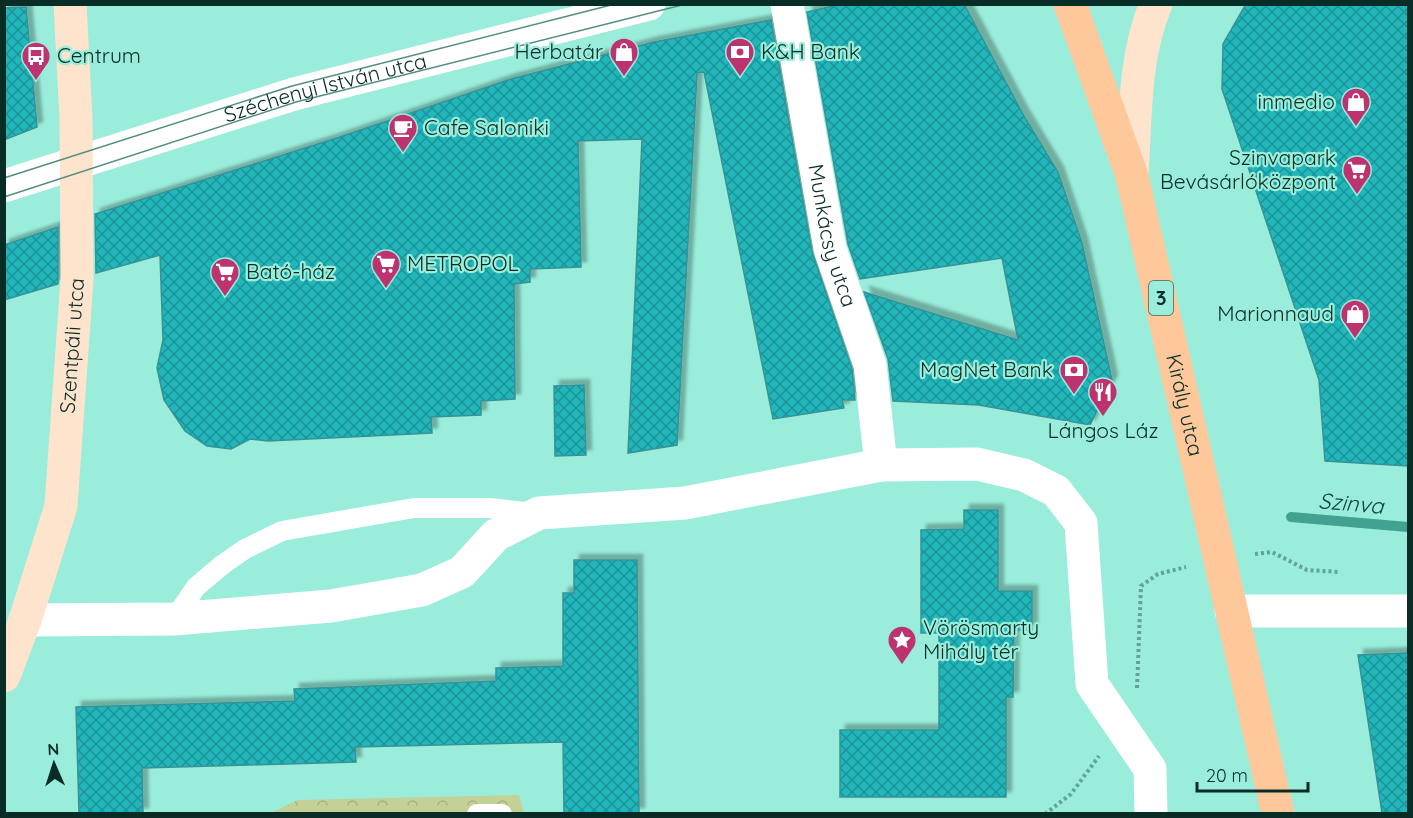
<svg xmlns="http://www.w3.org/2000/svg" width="1413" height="818" font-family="Quicksand,sans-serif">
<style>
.park{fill:url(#park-crowns)}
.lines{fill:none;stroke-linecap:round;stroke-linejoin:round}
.stream{stroke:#41a290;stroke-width:10}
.building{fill:url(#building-cross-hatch);stroke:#369396;stroke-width:1.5;filter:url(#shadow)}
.path{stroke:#61a395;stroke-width:4;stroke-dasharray:3 3;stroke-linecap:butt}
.lane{stroke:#fff;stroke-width:20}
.street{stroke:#fff;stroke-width:33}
.secondary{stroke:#ffe4cd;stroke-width:33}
.primary{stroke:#ffc89b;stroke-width:33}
.tram{stroke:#528f82;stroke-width:1.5}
.labels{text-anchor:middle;stroke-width:4.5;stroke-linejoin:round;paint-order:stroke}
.shield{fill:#99edda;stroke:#34675d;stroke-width:1.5}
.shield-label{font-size:20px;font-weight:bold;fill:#082d27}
.poi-label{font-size:21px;fill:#082d27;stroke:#99edda;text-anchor:start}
.street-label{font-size:21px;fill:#082d27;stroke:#99edda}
.water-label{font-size:22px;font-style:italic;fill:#0f453c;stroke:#99edda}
</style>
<defs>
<pattern id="park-crowns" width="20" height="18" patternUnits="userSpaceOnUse" patternTransform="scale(1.5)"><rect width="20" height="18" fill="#c3d096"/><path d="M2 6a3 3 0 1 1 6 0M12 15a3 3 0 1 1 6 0" fill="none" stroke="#a6b381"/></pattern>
<pattern id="building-cross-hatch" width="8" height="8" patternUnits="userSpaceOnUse" patternTransform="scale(1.5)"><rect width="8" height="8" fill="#22b6bb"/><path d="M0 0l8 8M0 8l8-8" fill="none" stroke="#1c9498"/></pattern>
<filter id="shadow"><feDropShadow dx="5.5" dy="-5.5" stdDeviation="1.5" flood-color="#0004"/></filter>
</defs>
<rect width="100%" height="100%" fill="#99edda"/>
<path class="park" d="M519 795 524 813 269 814 298 800Z"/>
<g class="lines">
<path class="stream" d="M1291 517 1408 527"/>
</g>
<path class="building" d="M841 4H964L1024 116 1058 172 1082 243 1112 380 1090 425 979 405 893 401 888 359 864 292 1018 340 1002 258 860 279 848 244 807 12Z
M1246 4H1408V466L1325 461 1319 380 1222 89 1223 44Z
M26 7 37 127 4 140V8Z
M771 20 812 252 852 369 855 400H842L844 408 773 419 704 72 697 73 677 445 628 453 642 139 578 141 581 267 530 269V282L514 284 515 399 481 401V415L431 417 432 433 268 441 250 439 231 449 207 446 185 431 164 400 157 368 163 340 160 255 96 273 95 214 337 138 511 79 654 42Z
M58 227V284L4 300V245Z
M584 385 586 455 555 456 554 386Z
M964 510H998V591H1032V630H1014L1013 697H1006V797H840V730H939V633H921V530L964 529Z
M574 560H637L639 813H564L563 742 355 747 356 762 142 768 143 813H79L76 707 295 701 294 689 496 681V668L563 666V593H574Z
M1408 653V813H1382L1358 655Z"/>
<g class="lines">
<path class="path" d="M1255 554 1272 552 1307 570 1339 572
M1137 688 1141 586 1158 574 1186 567
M1045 814 1071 794 1099 756"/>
<path class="lane" d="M174 619 196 587 222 565 245 549 282 531 414 508H490L534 513
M477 814H502"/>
<g class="street">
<path id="s1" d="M787 4 830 249 870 365 881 465"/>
<path id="s2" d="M4 186 294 94 649 4"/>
<path d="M1231 611H1408"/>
<path d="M25 620 174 619 331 606 422 590 462 572 496 535 539 513 685 503 881 465 977 464 1024 475 1056 491 1081 523 1092 684 1150 769 1151 814"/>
</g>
<g class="secondary">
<path d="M1132 176C1136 119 1133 58 1156 4"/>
<path id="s3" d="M4 676 25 620 61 506 77 279 76 119 70 4"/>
</g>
<path class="primary" id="s4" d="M1070 4 1132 176 1278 814"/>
<path class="tram" d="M4 178 292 86 615 4
M4 197 296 102 686 4"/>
</g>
<defs>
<g id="shop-pin" transform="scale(1.5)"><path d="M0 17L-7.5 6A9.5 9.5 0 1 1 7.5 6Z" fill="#bd336f" stroke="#99edda"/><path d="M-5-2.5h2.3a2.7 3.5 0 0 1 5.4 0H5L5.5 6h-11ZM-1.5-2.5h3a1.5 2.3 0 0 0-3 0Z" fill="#fff"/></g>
<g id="bank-pin" transform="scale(1.5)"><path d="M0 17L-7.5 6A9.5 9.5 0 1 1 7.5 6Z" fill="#bd336f" stroke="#99edda"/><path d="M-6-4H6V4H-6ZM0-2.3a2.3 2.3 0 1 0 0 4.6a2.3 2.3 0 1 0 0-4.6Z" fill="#fff"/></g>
<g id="bus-pin" transform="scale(1.5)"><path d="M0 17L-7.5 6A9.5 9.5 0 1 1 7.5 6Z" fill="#bd336f" stroke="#99edda"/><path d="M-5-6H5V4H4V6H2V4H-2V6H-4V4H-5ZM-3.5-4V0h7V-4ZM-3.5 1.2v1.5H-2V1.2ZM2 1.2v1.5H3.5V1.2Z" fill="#fff"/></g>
<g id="cafe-pin" transform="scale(1.5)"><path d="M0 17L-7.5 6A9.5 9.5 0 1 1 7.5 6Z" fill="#bd336f" stroke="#99edda"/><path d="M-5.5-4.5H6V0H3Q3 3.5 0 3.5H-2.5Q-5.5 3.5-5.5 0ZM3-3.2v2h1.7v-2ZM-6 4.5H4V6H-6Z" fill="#fff"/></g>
<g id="supermarket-pin" transform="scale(1.5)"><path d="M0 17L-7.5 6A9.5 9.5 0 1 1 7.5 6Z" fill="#bd336f" stroke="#99edda"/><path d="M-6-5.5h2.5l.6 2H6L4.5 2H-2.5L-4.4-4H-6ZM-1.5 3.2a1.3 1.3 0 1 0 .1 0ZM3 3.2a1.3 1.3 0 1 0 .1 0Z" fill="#fff"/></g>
<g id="restaurant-pin" transform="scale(1.5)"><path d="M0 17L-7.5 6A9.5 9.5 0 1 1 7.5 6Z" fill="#bd336f" stroke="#99edda"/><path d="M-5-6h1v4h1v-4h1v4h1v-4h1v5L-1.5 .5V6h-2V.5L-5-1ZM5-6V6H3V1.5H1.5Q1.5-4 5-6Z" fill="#fff"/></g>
<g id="sight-pin" transform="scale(1.5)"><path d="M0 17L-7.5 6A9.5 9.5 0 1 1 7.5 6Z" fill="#bd336f" stroke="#99edda"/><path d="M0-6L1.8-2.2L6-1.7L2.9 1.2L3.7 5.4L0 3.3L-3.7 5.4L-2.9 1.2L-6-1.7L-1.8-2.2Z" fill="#fff"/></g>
</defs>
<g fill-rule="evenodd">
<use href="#shop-pin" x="624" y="52"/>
<use href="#bank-pin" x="740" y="52"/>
<use href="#bus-pin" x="36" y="56"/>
<use href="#shop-pin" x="1356" y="102"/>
<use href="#cafe-pin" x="403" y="128"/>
<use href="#supermarket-pin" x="1357" y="170"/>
<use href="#supermarket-pin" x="386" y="264"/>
<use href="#supermarket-pin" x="225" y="272"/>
<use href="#shop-pin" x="1355" y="314"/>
<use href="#bank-pin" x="1074" y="370"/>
<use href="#restaurant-pin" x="1103" y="392"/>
<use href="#sight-pin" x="902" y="640"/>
</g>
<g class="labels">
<rect class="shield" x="1149" y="281" width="24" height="34" rx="4.5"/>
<g class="shield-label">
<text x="1161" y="305">3</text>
</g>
<g class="poi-label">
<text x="603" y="59" text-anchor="end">Herbatár</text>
<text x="761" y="59">K&amp;H Bank</text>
<text x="57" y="63">Centrum</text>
<text x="1335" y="109" text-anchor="end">inmedio</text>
<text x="424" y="135">Cafe Saloniki</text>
<text x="1336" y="165" text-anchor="end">Szinvapark<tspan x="1336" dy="24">Bevásárlóközpont</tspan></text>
<text x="407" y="271">METROPOL</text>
<text x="246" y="279">Bató-ház</text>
<text x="1334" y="321" text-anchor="end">Marionnaud</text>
<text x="1053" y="377" text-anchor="end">MagNet Bank</text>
<text x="1103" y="438" text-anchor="middle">Lángos Láz</text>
<text x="923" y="635">Vörösmarty<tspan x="923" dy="24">Mihály tér</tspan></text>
</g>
<g class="street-label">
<text dy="7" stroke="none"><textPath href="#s2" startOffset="336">Széchenyi István utca</textPath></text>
<text dy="7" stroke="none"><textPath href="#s1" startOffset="236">Munkácsy utca</textPath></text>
<text dy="7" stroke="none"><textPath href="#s3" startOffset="340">Szentpáli utca</textPath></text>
<text dy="7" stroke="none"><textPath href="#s4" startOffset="418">Király utca</textPath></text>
</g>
<g class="water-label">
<text transform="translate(1351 503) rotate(5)" y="8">Szinva</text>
</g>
</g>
<rect width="1413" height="818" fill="none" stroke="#082d27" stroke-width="12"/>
<g transform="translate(54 764) rotate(357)" stroke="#99edda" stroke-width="4.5" paint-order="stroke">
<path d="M0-4.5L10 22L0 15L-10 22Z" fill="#082d27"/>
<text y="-9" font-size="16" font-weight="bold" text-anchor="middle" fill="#082d27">N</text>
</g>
<path d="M1197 782v9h111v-9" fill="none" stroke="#082d27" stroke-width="3"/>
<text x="1206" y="782" font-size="18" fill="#082d27" stroke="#99edda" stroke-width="4.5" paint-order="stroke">20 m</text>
</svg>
